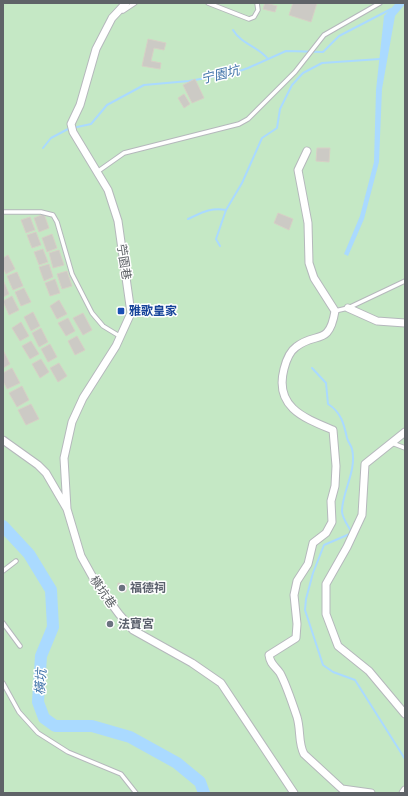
<svg xmlns="http://www.w3.org/2000/svg" width="408" height="796" font-family="Karla,'Noto Sans TC',sans-serif">
<style>
.green{fill:#c5e8c5}
.water{fill:#aadaff}
.lines{fill:none;stroke-linecap:round;stroke-linejoin:round}
.stream{stroke:#aadaff;stroke-width:2}
.river{stroke:#aadaff;stroke-width:12}
.building{fill:#cccac5;stroke:#d6d1c6}
.service-casing{stroke:#b5b8bc;stroke-width:5.5}
.minor-casing{stroke:#b5b8bc;stroke-width:9}
.service{stroke:#fff;stroke-width:3.5}
.minor{stroke:#fff;stroke-width:7}
.transit-dot{fill:#1a4fb4;stroke:#fff;stroke-width:1.5}
.worship-dot{fill:#6b7280;stroke:#fff;stroke-width:1.5}
.labels{text-anchor:middle;stroke-width:3;stroke-linejoin:round;paint-order:stroke}
.street-label{font-size:12px;fill:#5f6368;stroke:#fff}
.transit-label{font-size:12px;font-weight:bold;fill:#164399;stroke:#fff;text-anchor:start}
.worship-label{font-size:12px;font-weight:bold;fill:#5b616d;stroke:#fff;text-anchor:start}
.water-label{font-size:13px;font-style:italic;fill:#4174aa;stroke:#fff}
</style>
<rect width="100%" height="100%" fill="#f1efe8"/>
<path class="green" d="M3 3H405V793H3Z"/>
<path class="water" d="M396 3 405 4 395 16 382 89 379 162 364 219 348 256 344 254 360 216 374 162 376 90 384 16Z"/>
<g class="lines">
<path class="stream" d="M233 30C242 45 258 46 268 59
M43 148 51 138 68 129 91 124 107 105 144 85 189 81 234 73 248 68 286 51 323 52 339 36 391 9
M188 219C201 213 211 207 226 210
M220 246 216 239 226 210 242 183 262 138 277 128 280 109 292 85 303 73 322 63 380 59
M312 368 326 383 328 404C341 412 344 424 347 438 348 442 351 445 352 449 357 470 343 490 342 510 341 517 349 527 352 533L324 545 313 573 306 599 305 610 323 665 333 672 355 680 405 759"/>
<path class="river" d="M3 526 29 554 51 590 53 627 41 656 38 702 44 718 55 726H92L130 737 177 763 200 782 204 793"/>
</g>
<path class="building" d="M265 3 277 6 275 12 263 9Z
M293 3H317L311 22 289 15Z
M148 39 166 43 164 50 154 48 151 61 161 63 160 69 142 66Z
M195 79 204 98 192 103 183 85Z
M184 94 190 104 184 108 178 98Z
M317 148H330L329 162 316 161Z
M278 213 293 219 289 230 274 223Z
M44 214 49 228 39 232 34 218Z
M30 217 35 230 26 233 21 220Z
M36 232 41 245 32 248 27 235Z
M52 234 57 248 47 252 42 238Z
M43 249 48 262 39 265 34 252Z
M59 250 64 265 53 268 49 253Z
M8 255 15 269 6 274 3 268V258Z
M49 264 53 277 44 281 39 267Z
M67 271 72 286 62 289 57 274Z
M17 272 23 286 13 290 7 276Z
M55 279 60 293 50 296 45 283Z
M3 280 9 294 3 297Z
M24 288 31 302 21 306 15 292Z
M12 296 19 310 9 315 3 301Z
M59 300 67 314 57 319 50 306Z
M33 312 40 326 31 331 24 317Z
M83 313 92 330 83 335 73 318Z
M68 318 75 331 66 336 58 323Z
M21 322 29 336 20 341 12 328Z
M41 328 48 342 39 347 32 333Z
M77 336 85 350 75 355 68 341Z
M31 341 39 354 30 359 22 346Z
M50 344 57 357 48 362 41 349Z
M3 350 10 364 3 368Z
M41 359 49 372 40 378 32 364Z
M59 363 67 376 58 382 50 368Z
M12 368 20 383 7 389 3 381V373Z
M22 386 29 400 17 407 9 393Z
M31 404 39 419 26 425 18 410Z
M118 583 127 585 126 592 118 591Z"/>
<g class="lines">
<g class="service-casing">
<path id="service" d="M208 3 249 19 254 17 258 10 257 3
M123 11 135 3
M97 172 124 153 239 124 248 119 295 72 324 35 380 3
M3 212H41L53 215 57 222 72 274 92 313 103 326 121 337
M335 311 348 308 405 281
M392 443 405 448
M3 571 16 561
M3 623 20 646
M3 683 19 712 38 733 68 752 121 774 136 793"/>
</g>
<g class="minor-casing">
<path id="minor" d="M307 151 298 170 308 223 309 263 314 278 335 311C329 347 316 331 296 347 289 352 286 361 284 369 274 407 304 418 333 430L336 466 335 486 331 501 332 522 326 533 313 543 308 564 297 581 294 595 297 624 296 638 269 655C270 664 275 666 280 673 286 684 293 705 297 717 301 730 298 743 304 754L342 789 371 793
M348 308 377 321 405 323
M405 432 365 464 362 515 347 547 326 584V614L338 646 369 671 405 714
M3 440 38 465 46 473 67 509 81 556 96 583 119 614 133 630 192 663 221 683 294 793
M67 509 64 458 72 422 83 398 116 346 131 313 118 221 108 190 73 132 71 124 80 105 96 49 112 18 126 3
M403 793 405 790"/>
</g>
<use href="#service" class="service"/>
<use href="#minor" class="minor"/>
</g>
<rect class="transit-dot" x="117" y="307" width="8" height="8" rx="2"/>
<g class="worship-dot">
<circle cx="122" cy="588" r="4"/>
<circle cx="110" cy="624" r="4"/>
</g>
<g class="labels">
<g class="street-label">
<text transform="translate(124 262) rotate(81)" y="4">苧園巷</text>
<text transform="translate(103 592) rotate(55)" y="4">橫坑巷</text>
</g>
<g class="transit-label">
<text x="129" y="315">雅歌皇家</text>
</g>
<g class="worship-label">
<text x="130" y="592">福德祠</text>
<text x="118" y="628">法寶宮</text>
</g>
<g class="water-label">
<text transform="translate(220 74) rotate(-14)" y="5">宁園坑</text>
<text transform="translate(40 682) rotate(-86)" y="5">橫坑</text>
</g>
</g>
<rect width="408" height="796" fill="none" stroke="#5f6368" stroke-width="8"/>
</svg>
